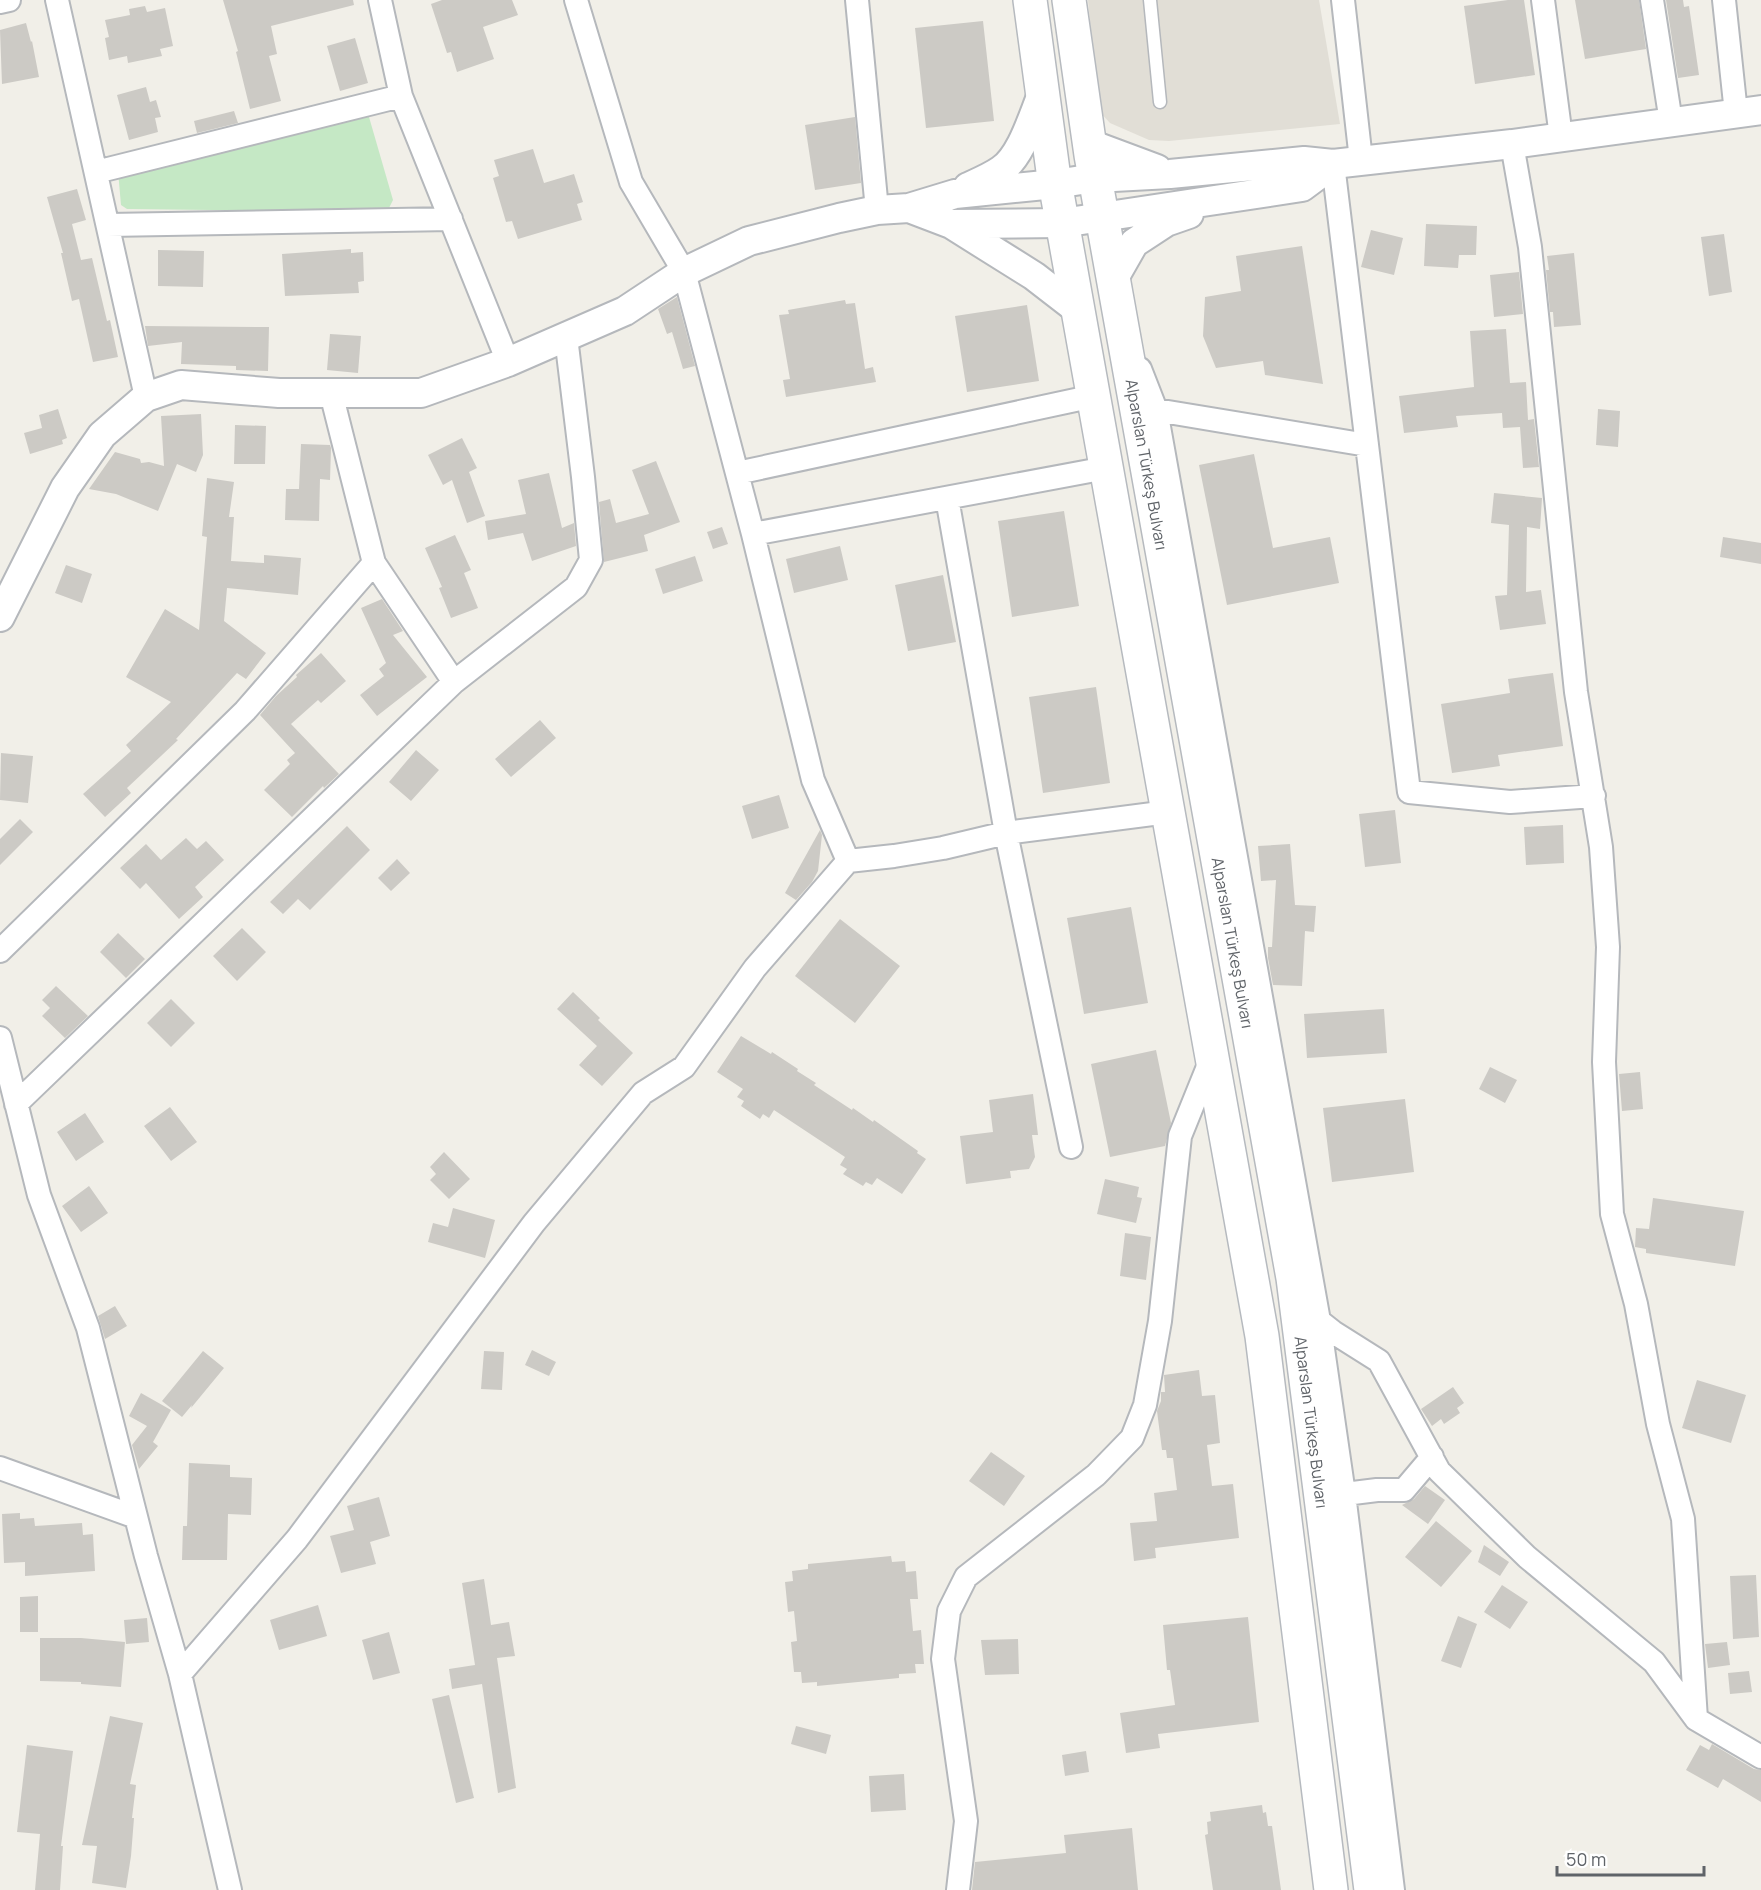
<svg xmlns="http://www.w3.org/2000/svg" width="1761" height="1890" font-family="Manrope,sans-serif">
<style>
.education{fill:#e1ded6}
.green{fill:#c5e8c5}
.building{fill:#cccac5}
.lines{fill:none;stroke-linecap:round;stroke-linejoin:round}
.service-casing{stroke:#b5b8bc;stroke-width:15}
.minor-casing{stroke:#b5b8bc;stroke-width:26}
.tertiary-casing{stroke:#b5b8bc;stroke-width:32}
.secondary-casing{stroke:#b6babf;stroke-width:36}
.service{stroke:#fff;stroke-width:12}
.minor{stroke:#fff;stroke-width:22}
.tertiary{stroke:#fff;stroke-width:28}
.secondary{stroke:#fff;stroke-width:33}
.labels{text-anchor:middle;stroke-width:6;stroke-linejoin:round;paint-order:stroke}
.street-label{font-size:16px;fill:#5f6368;stroke:#fff}
</style>
<rect width="100%" height="100%" fill="#f1efe8"/>
<path class="education" d="M1088 0H1319L1340 124 1169 141 1149 140 1110 123 1098 110Z"/>
<path class="green" d="M361 111 369 117 393 200 387 212 127 209 121 205 118 171Z"/>
<path class="building" d="M223 0H353L354 5 271 26 277 54 269 56 281 101 250 109 236 52 238 51Z
M442 0H512L518 15 483 27 494 59 457 72 451 52 447 53 431 4Z
M1508 0H1524L1535 75 1475 84 1464 6Z
M1575 0H1639L1646 49 1585 59Z
M1666 0H1683L1684 7 1689 6 1699 75 1678 78Z
M145 6 147 12 165 8 173 46 160 49 162 56 128 63 127 56 109 60 105 38 109 37 105 20 130 15 129 9Z
M983 21 994 121 926 128 915 28Z
M26 23 31 42 32 41 39 77 2 84 0 30Z
M355 38 368 83 340 91 327 46Z
M146 87 150 102 156 100 161 117 155 118 158 132 129 140 117 95Z
M234 111 238 123 197 133 194 121Z
M855 117 861 183 815 190 805 125Z
M533 149 544 183 574 174 583 202 577 204 582 220 518 239 512 221 506 222 493 178 499 176 494 160Z
M77 189 86 220 72 224 81 260 92 258 107 321 110 320 118 357 93 362 79 299 72 301 61 253H63L47 197Z
M1426 224 1477 226 1476 255H1459L1458 268 1424 266Z
M1371 230 1403 238 1394 275 1361 267Z
M1724 234 1732 292 1709 296 1701 237Z
M1302 246 1323 384 1265 375 1263 361 1216 368 1203 336 1205 297 1241 291 1236 256Z
M351 249V253L363 252 364 281 358 282 359 293 285 296 282 254Z
M158 250 204 251 203 287 158 286Z
M1574 253 1581 325 1554 327 1553 312H1550L1546 270H1549L1547 256Z
M1519 272 1523 314 1494 317 1490 275Z
M677 297 695 366 683 369 672 332 667 334 658 309Z
M845 300 846 304 855 303 865 369 873 367 876 382 786 397 783 380 790 379 779 315 789 314 788 310Z
M1027 305 1039 381 967 392 955 316Z
M145 326 269 327 268 371 236 370V366L181 364 182 342 148 346Z
M1506 329 1510 383 1526 382 1528 420 1534 419 1539 467 1523 468 1520 427 1503 428 1502 413 1456 416 1458 427 1404 433 1399 396 1474 387 1470 331Z
M330 334 361 336 358 373 327 370Z
M58 409 67 438 62 440 63 444 30 454 24 433 42 428 39 415Z
M1598 409 1620 411 1618 447 1596 445Z
M201 414 203 455 196 472 177 464 158 511 116 494 89 489 115 452 140 459 141 463 149 462 164 466 161 416Z
M235 425 266 426 265 464H234Z
M462 438 477 468 469 472 485 516 467 523 452 480 443 485 428 455Z
M301 444 330 445 331 448 330 480 320 479 319 521 285 520 286 489H299Z
M1254 454 1273 548 1330 537 1339 583 1227 605 1199 465Z
M656 461 680 522 644 535 648 551 604 562 599 502 610 499 616 523 649 514 632 470Z
M549 473 562 528 574 523 576 546 532 561 523 533 488 540 485 521 526 514 518 480Z
M207 478 234 482 229 517H234L231 561 264 563V555L301 558 298 595 227 588 224 621 266 653 246 679 237 673 176 739 178 740 127 788 131 793 105 817 83 794 131 751 126 745 171 702 126 677 165 609 199 630 207 537 202 536Z
M1494 493 1542 498 1540 529 1527 527 1526 592 1541 590 1546 624 1500 630 1495 596 1507 595 1509 525 1491 523Z
M1064 511 1079 606 1012 617 998 521Z
M722 527 728 544 713 549 707 532Z
M455 535 471 570 464 573 478 608 451 618 439 588 442 587 425 548Z
M1723 537 1761 543V564L1720 557Z
M840 546 848 580 794 593 786 559Z
M695 556 703 581 663 594 655 569Z
M66 565 92 574 82 603 55 593Z
M943 575 956 642 908 651 895 585Z
M382 599 403 631 393 635 427 677 377 716 360 695 384 676 379 669 386 663 361 608Z
M321 653 346 681 321 703 318 700 291 724 339 774 324 788 323 786 292 817 264 790 290 764 287 760 295 753 260 715 276 696 297 677 296 675Z
M1553 673 1563 746 1498 755 1500 766 1452 773 1441 704 1510 693 1508 679Z
M1096 687 1110 783 1043 793 1029 697Z
M540 720 556 738 511 777 495 759Z
M416 750 439 770 411 801 389 782Z
M1 753 33 756 28 803 0 800Z
M779 795 789 828 752 839 742 806Z
M1395 810 1401 863 1365 867 1359 814Z
M20 819 33 832 0 865V839Z
M1563 825 1564 863 1526 865 1524 827Z
M347 826 370 850 310 910 298 899 283 914 270 902Z
M820 830 822 835 818 871 812 882 796 900 785 893Z
M186 838 197 849 206 841 224 860 195 887 203 897 179 919 146 883 140 889 120 868 146 844 161 860Z
M1290 844 1295 905 1316 906 1314 932 1305 931 1302 986 1273 985 1268 958V947H1272L1276 880 1261 881 1258 846Z
M397 859 410 873 391 891 378 878Z
M1131 907 1148 1003 1084 1014 1067 918Z
M840 919 900 966 855 1023 795 976Z
M242 928 266 952 237 981 213 956Z
M118 933 145 959 126 978 100 952Z
M56 986 88 1016 65 1038 42 1016 50 1008 42 1000Z
M573 992 600 1018 598 1020 633 1053 602 1086 579 1065 597 1046 557 1009Z
M171 999 195 1023 171 1047 147 1023Z
M1384 1009 1387 1053 1307 1058 1304 1014Z
M741 1036 771 1054 772 1052 798 1069 797 1071 816 1083 814 1085 852 1110 853 1108 873 1122 874 1120 918 1151 917 1153 926 1159 902 1194 877 1178 872 1185 866 1182 863 1186 843 1174 847 1169 840 1165 845 1157 774 1110 769 1118 763 1114 760 1119 741 1106 744 1101 737 1097 743 1089 717 1072Z
M1156 1050 1171 1123 1165 1146 1110 1157 1091 1064Z
M1490 1067 1517 1080 1505 1103 1479 1089Z
M1640 1072 1643 1109 1622 1111 1619 1074Z
M1033 1094 1038 1135H1032L1035 1157 1029 1169 1010 1171 1011 1178 966 1184 960 1136 993 1132 989 1100Z
M1405 1099 1414 1172 1332 1182 1323 1108Z
M170 1107 197 1142 171 1161 144 1126Z
M85 1113 104 1142 76 1161 57 1132Z
M444 1152 470 1179 449 1199 430 1180 436 1174 430 1167Z
M1105 1179 1139 1187 1137 1197 1142 1198 1136 1223 1097 1214Z
M89 1186 108 1213 81 1232 62 1206Z
M1653 1198 1744 1211 1735 1266 1646 1253V1249L1635 1247 1636 1228 1649 1229Z
M453 1208 495 1220 485 1258 428 1242 433 1223 448 1227Z
M1125 1233 1151 1237 1146 1280 1120 1276Z
M115 1306 127 1326 105 1339 98 1316Z
M532 1350 556 1362 549 1376 525 1365Z
M203 1351 224 1368 191 1408 192 1405 182 1417 162 1401Z
M484 1351 504 1352 502 1390 481 1389Z
M1199 1370 1202 1396 1215 1395 1220 1443 1207 1445 1212 1486 1233 1484 1239 1538 1155 1548 1156 1558 1134 1561 1130 1523 1157 1521 1154 1493 1177 1490 1173 1458H1167L1166 1450H1162L1157 1411 1161 1401V1392H1165L1164 1375Z
M1697 1380 1746 1395 1731 1443 1682 1428Z
M1453 1387 1464 1403 1457 1408 1460 1413 1444 1424 1441 1419 1432 1426 1421 1409Z
M141 1393 171 1410 153 1442 158 1446 139 1469 132 1445 147 1426 129 1416Z
M991 1452 1025 1476 1004 1506 969 1481Z
M189 1463 230 1465V1477L252 1478 251 1515 228 1514 227 1560H182L183 1526H187Z
M1425 1486 1445 1500 1428 1524 1402 1505 1414 1499Z
M379 1497 390 1536 370 1542 376 1564 341 1573 330 1536 354 1530 347 1506Z
M20 1513V1519L34 1518 35 1526 82 1523 83 1535 93 1534 95 1571 25 1576V1562L4 1563 2 1514Z
M1436 1521 1472 1551 1441 1587 1405 1557Z
M1484 1545 1509 1562 1500 1576 1478 1562Z
M891 1556 892 1562 905 1561 906 1572 916 1571 918 1599H910L913 1631 921 1630 924 1664H915L916 1673 899 1674V1678L817 1686V1682L802 1683 801 1672H794L791 1642 797 1641 794 1611 788 1612 785 1582 793 1581 792 1571 808 1569V1564Z
M1756 1575 1759 1637 1733 1639 1730 1576Z
M484 1579 491 1625 509 1622 515 1656 497 1658 516 1788 498 1793 482 1684 452 1689 449 1669 475 1665 462 1583Z
M1502 1585 1528 1602 1510 1629 1484 1612Z
M38 1596V1632H20V1597Z
M318 1605 327 1636 279 1650 270 1620Z
M1458 1616 1477 1624 1461 1668 1441 1661Z
M1248 1617 1259 1722 1158 1734 1160 1748 1126 1753 1120 1713 1175 1705 1170 1670H1167L1163 1625Z
M147 1618 149 1642 126 1644 124 1620Z
M389 1632 400 1673 373 1680 362 1640Z
M40 1638H81L125 1642 121 1687 81 1684V1682L40 1681Z
M1018 1639 1019 1674 985 1675 981 1640Z
M1727 1642 1730 1665 1708 1668 1705 1644Z
M1749 1671 1752 1692 1730 1694 1728 1673Z
M449 1695 474 1798 456 1803 432 1699Z
M110 1716 143 1723 130 1784 136 1785 132 1818H134L131 1856 126 1888 92 1883 97 1846 82 1845Z
M796 1726 831 1735 826 1754 791 1744Z
M1712 1744 1754 1769 1761 1770V1802L1723 1779 1718 1788 1686 1770 1700 1745 1709 1750Z
M27 1745 73 1751 61 1846H63L60 1890H35L40 1834 17 1832Z
M1086 1751 1089 1772 1065 1776 1062 1755Z
M904 1774 906 1810 871 1812 869 1776Z
M1262 1805 1263 1813 1266 1812 1268 1826H1272L1281 1890H1213L1205 1835 1208 1834 1207 1822 1211 1821 1210 1812Z
M1132 1828 1138 1890H972L975 1862 1066 1853 1064 1835Z"/>
<g class="lines">
<g class="service-casing">
<path id="service" d="M1150 0 1160 102"/>
</g>
<g class="minor-casing">
<path id="minor" d="M57 0 146 397
M380 0 401 96 508 362
M576 0 631 182 684 272 753 534 813 780 848 861 894 856 943 848 1006 833 1168 812
M857 0 877 210
M1343 0 1361 160
M1543 0 1561 137
M1652 0 1671 122
M1724 0 1736 113
M0 2 9 0
M1512 144 1530 247 1576 692 1601 847 1608 947 1604 1062 1612 1214 1636 1304 1658 1424 1683 1519 1696 1719
M1333 164 1409 792 1510 802 1594 796
M96 172 401 96
M108 225 451 219
M1140 369 1156 410 1319 1321 1344 1494 1393 1890
M331 393 374 563 454 682
M1156 410 1367 445
M737 473 1094 396
M947 498 1006 833 1071 1147
M753 534 1106 468
M0 951 245 711 374 563
M0 1038 39 1195 88 1328 146 1556 180 1674 230 1890
M16 1104 454 682 576 587 591 560 583 477 566 337
M1314 1317 1333 1332 1379 1361 1439 1471 1527 1557 1654 1662 1696 1719 1761 1757
M0 1468 136 1517
M1329 1496 1377 1490H1404L1432 1457
M180 1674 297 1539 534 1223 643 1093 684 1067 755 968 848 861
M958 1890 966 1821 943 1659 949 1611 966 1577 1096 1475 1132 1438 1145 1405 1160 1321 1180 1136 1212 1057"/>
</g>
<g class="tertiary-casing">
<path id="tertiary" d="M1090 144 1157 169
M968 187C979 182 991 177 1001 170 1022 156 1033 115 1043 92
M909 208 951 224 1062 223 1302 187 1333 164
M951 224 1034 276 1078 310
M1114 278 1134 243 1166 222 1189 214
M0 617 65 488 102 435 146 397 181 385 279 393H421L508 362 625 311 684 272 749 241 839 218 877 210 909 208 955 194 1055 184 1095 178 1170 174 1304 161 1333 164 1512 144 1761 110"/>
</g>
<g class="secondary-casing">
<g id="secondary">
<path d="M1030 0 1053 171 1262 1336 1331 1890"/>
<path id="s1" d="M1069 0 1091 155 1293 1278 1371 1890"/>
</g>
</g>
<use href="#service" class="service"/>
<use href="#minor" class="minor"/>
<use href="#tertiary" class="tertiary"/>
<use href="#secondary" class="secondary"/>
</g>
<g class="labels">
<g class="street-label">
<text dy="6" stroke="none"><textPath href="#s1" startOffset="471">Alparslan Türkeş Bulvarı</textPath></text>
<text dy="6" stroke="none"><textPath href="#s1" startOffset="957">Alparslan Türkeş Bulvarı</textPath></text>
<text dy="6" stroke="none"><textPath href="#s1" startOffset="1443">Alparslan Türkeş Bulvarı</textPath></text>
</g>
</g>
<path d="M1557 1866v9h147v-9" fill="none" stroke="#5f6368" stroke-width="3"/>
<text x="1566" y="1866" font-size="18" fill="#5f6368" stroke="#ffffff" stroke-width="4.5" paint-order="stroke">50 m</text>
</svg>
